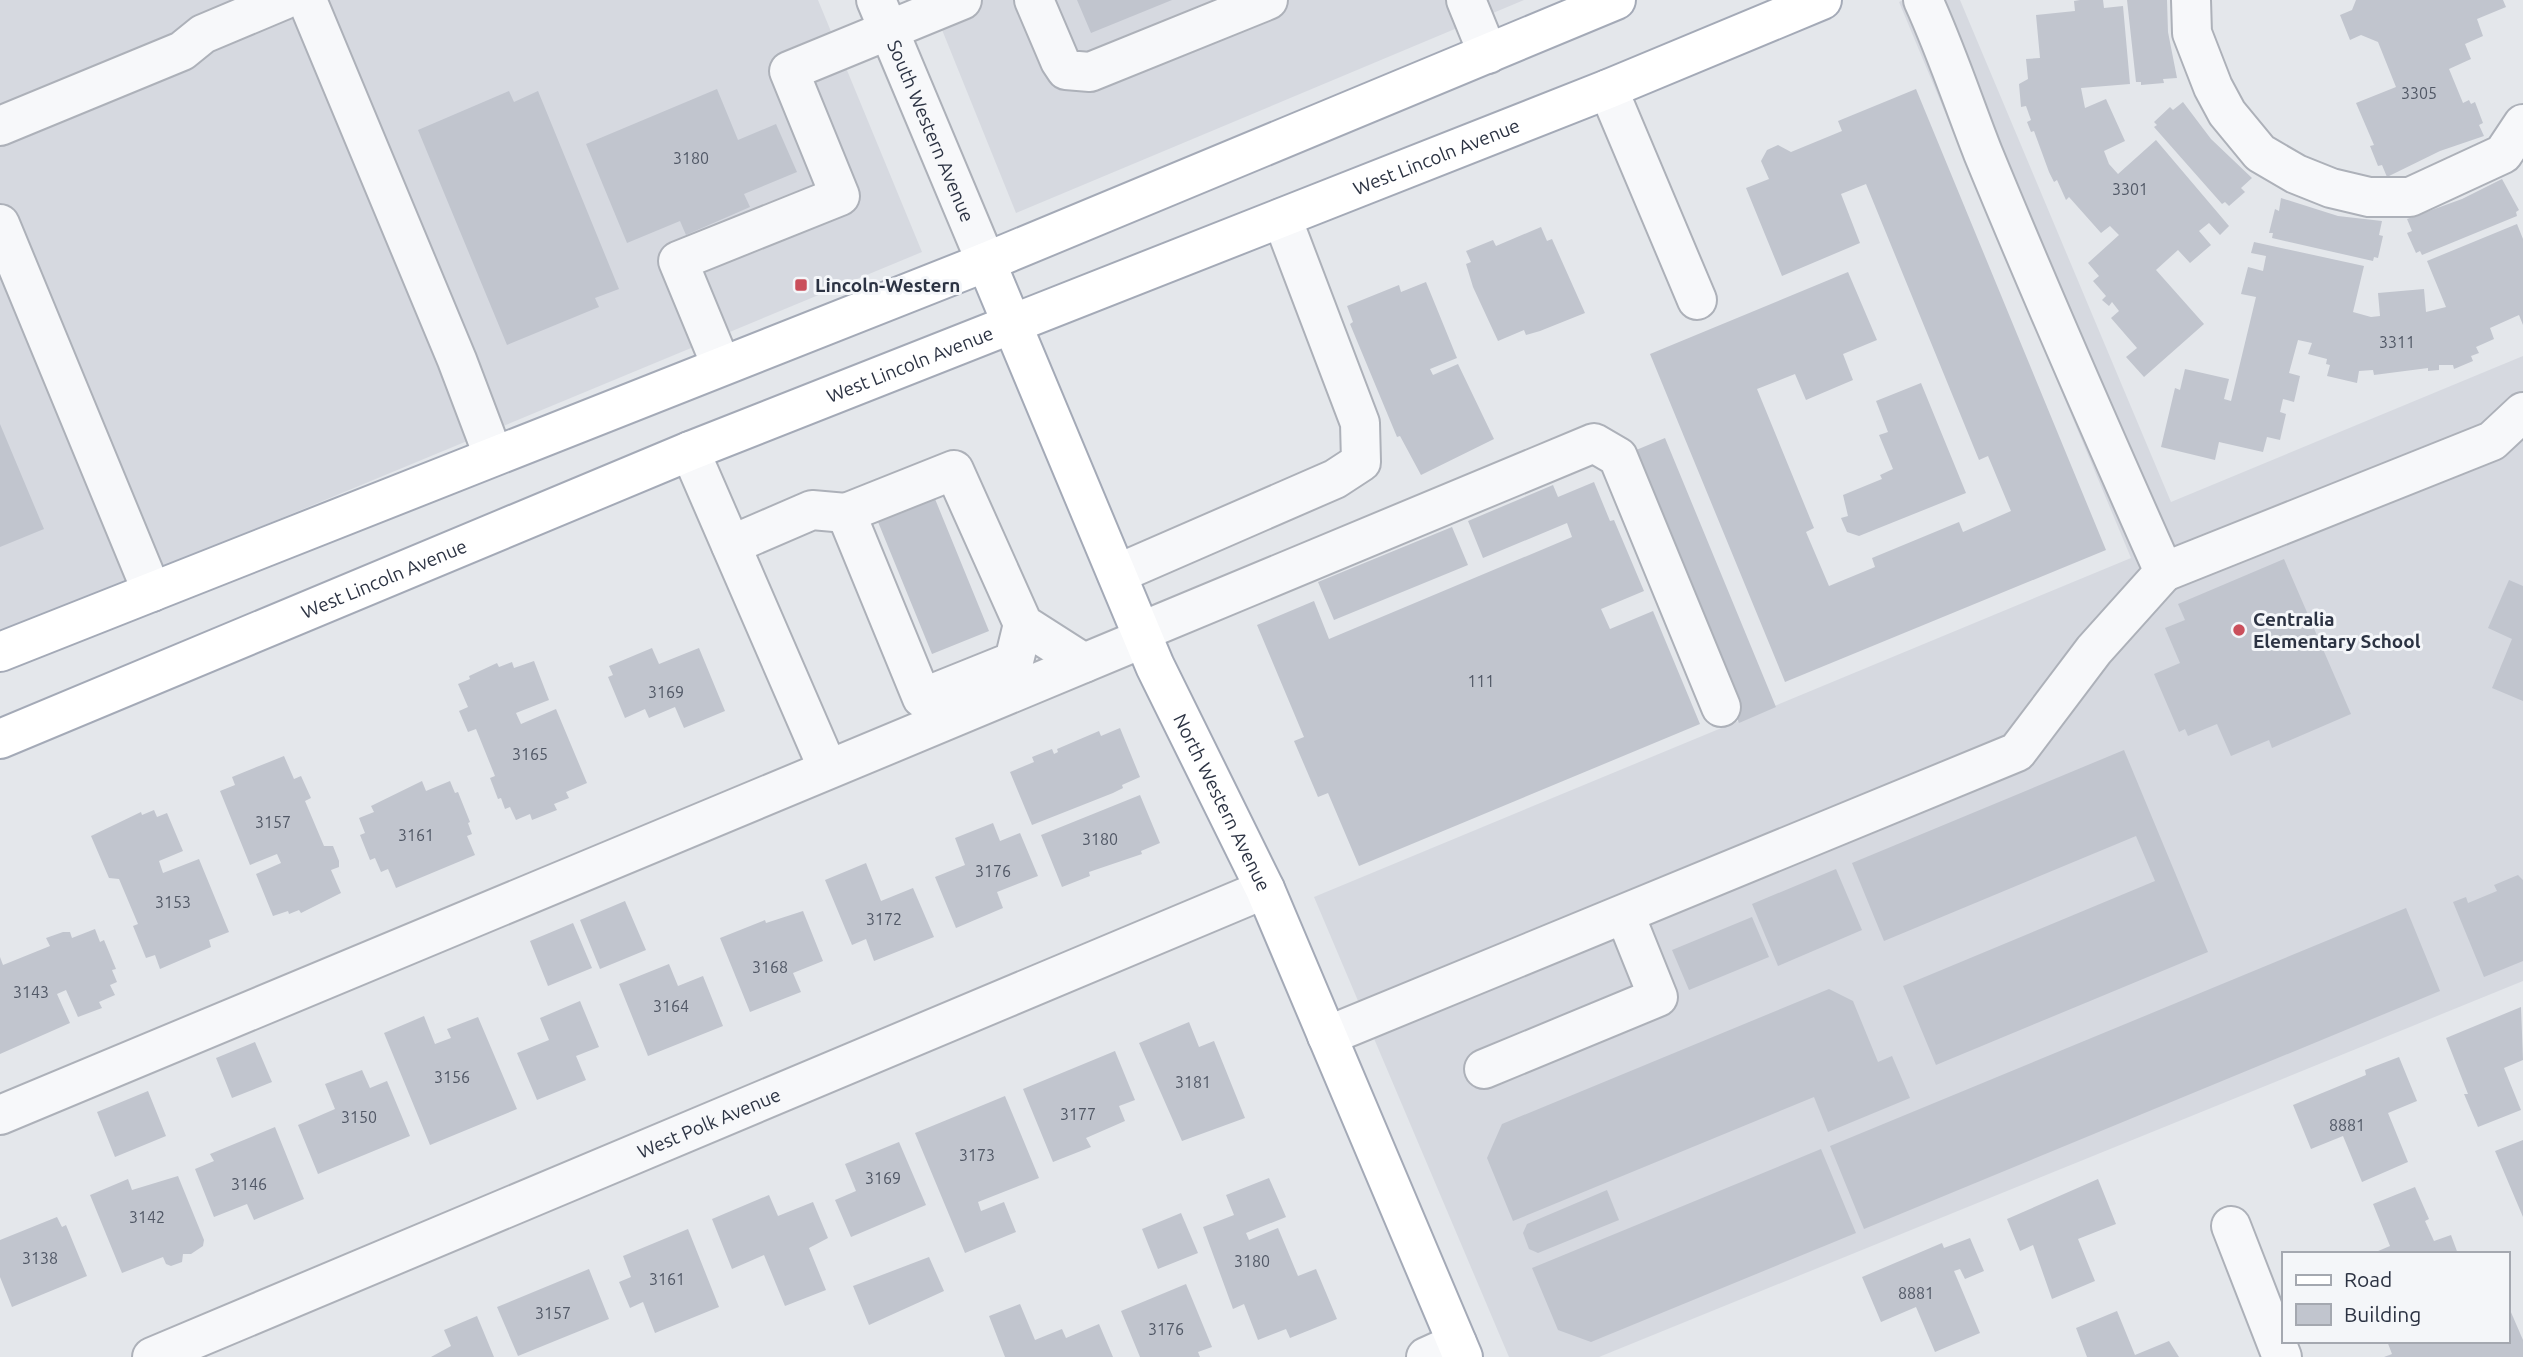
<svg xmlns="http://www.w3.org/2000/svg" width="2523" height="1357" font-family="Ubuntu,sans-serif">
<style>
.built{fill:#d6d9e0}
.building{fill:#c1c5ce}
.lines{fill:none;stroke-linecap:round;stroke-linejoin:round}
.minor-casing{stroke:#adb1b9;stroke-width:42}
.major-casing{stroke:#a4aab7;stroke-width:42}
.minor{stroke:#f7f8fa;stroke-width:38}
.major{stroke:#fff;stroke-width:38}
.poi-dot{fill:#ca4f5b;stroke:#f4f6f9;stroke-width:2.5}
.labels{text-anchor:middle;stroke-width:6;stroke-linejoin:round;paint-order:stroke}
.number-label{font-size:16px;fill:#515866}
.street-label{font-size:19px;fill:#2c3343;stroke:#f4f6f9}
.poi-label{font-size:19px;font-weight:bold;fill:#2c3343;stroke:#f4f6f9;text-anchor:start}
</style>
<rect width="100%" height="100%" fill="#e4e7eb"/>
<path class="built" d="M0 0H818L922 252 0 635Z
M930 0H1524L1016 213Z
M1903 0H1960L2171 502 2523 356V981L1599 1357H1509L1314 897 2131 558 1899 2Z"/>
<path class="building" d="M1077 0H1172L1091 33Z
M2080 0H2103L2104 8 2123 6 2130 84 2081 88 2085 108 2106 99 2125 141 2104 151 2109 164 2118 174 2156 140 2229 226 2220 235 2209 223 2199 231 2211 245 2190 263 2178 250 2156 270 2204 324 2144 377 2126 357 2137 348 2111 318 2119 311 2112 302 2109 306 2102 300 2106 296 2093 281 2099 276 2088 263 2119 235 2110 226 2101 233 2069 197 2066 200 2057 180 2054 182 2049 172 2034 131 2031 132 2027 122 2031 120 2026 106 2021 107 2019 84 2028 79 2026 59 2040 58 2036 15 2075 11 2074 1Z
M2127 0H2167L2168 32 2177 78 2163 79 2164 83 2141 85V82H2136Z
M2356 0H2503L2506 7 2477 19 2483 36 2465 44 2471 59 2449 69 2463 103 2469 100 2471 104 2475 102 2483 123 2479 125 2484 136 2440 151 2387 177 2382 165 2378 166 2370 146 2374 145 2356 103 2396 87 2378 42 2361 35 2350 40 2340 15 2352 10Z
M717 89 738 140 776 124 797 172 744 194 750 207 686 235 680 221 627 243 586 144Z
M1916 89 2106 550 1785 682 1650 354 1848 272 1877 340 1843 354 1853 380 1806 400 1795 374 1757 389 1814 528 1806 532 1829 586 1875 567 1872 558 1959 522 1963 532 2011 511 1988 456 1979 460 1866 184 1841 194 1860 243 1782 276 1746 188 1769 179 1761 161 1767 150 1778 145 1791 152 1842 131 1838 121Z
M509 91 514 102 538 91 619 289 595 298 599 307 507 345 418 130Z
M2183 102 2211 139 2252 178 2241 188 2245 192 2229 206 2225 202 2222 204 2154 127 2157 125 2154 122 2170 107 2173 110Z
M2502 179 2519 210 2516 212 2517 216 2422 255 2420 251 2416 253 2407 233 2412 231 2407 219 2462 199Z
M2281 198 2338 216 2382 221 2379 235 2383 236 2378 258 2374 257 2373 261 2272 238 2273 233H2269L2275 209 2279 211Z
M2517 224 2523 239V325L2519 315 2490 328 2494 339 2476 347 2479 353 2471 356 2473 361 2454 369 2453 365H2439V370L2428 371V368L2374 375 2373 370 2359 371 2357 383 2327 376 2330 365 2326 364 2327 359 2308 354 2312 343 2298 340 2289 373 2300 376 2294 402 2283 399 2280 412 2286 414 2280 440 2267 437 2263 452 2219 442 2215 460 2161 447 2175 388 2180 390 2185 369 2229 379 2224 399 2231 401 2256 297 2241 294 2248 267 2263 271 2266 256 2251 253 2254 242 2364 266 2353 312 2371 317 2380 316 2378 293 2424 289 2426 312 2446 307 2427 261Z
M1541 227 1547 241 1552 239 1585 313 1540 331 1526 335 1524 330 1498 341 1473 287 1466 264 1471 262 1466 251 1493 240 1496 246Z
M1426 282 1457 358 1430 369 1433 375 1458 364 1494 439 1421 475 1400 436 1397 437 1350 324 1353 322 1347 306 1399 285 1401 292Z
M1921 383 1966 493 1859 536 1847 532 1841 518 1848 516 1843 495 1882 479 1880 475 1893 469 1879 435 1888 432 1876 401Z
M0 424 44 529 0 547Z
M1665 438 1776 707 1739 723 1629 453Z
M1594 482 1610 521 1614 520 1644 591 1601 609 1610 629 1653 611 1700 724 1359 866 1328 793 1318 797 1294 741 1304 737 1257 625 1314 601 1329 639 1572 537 1567 523 1483 558 1468 521 1553 485 1558 497Z
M933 494 989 631 932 654 876 517Z
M1452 527 1468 565 1334 620 1318 582Z
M2284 559 2351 714 2272 748 2269 740 2231 756 2217 724 2188 736 2185 729 2179 732 2154 674 2180 663 2165 628 2185 620 2178 604Z
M2509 580 2523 586V701L2492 688 2512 639 2488 628Z
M652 648 659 664 699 648 725 711 684 728 675 707 649 718 645 709 625 718 608 677 613 675 609 666Z
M534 661 549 700 516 713 521 724 556 709 587 783 566 792 569 798 554 804 557 810 532 820 530 814 516 820 510 807 505 809 501 798 498 799 490 778 495 776 476 729 468 732 459 711 468 707 458 684 470 679 469 676 497 663 499 667 512 662 514 668Z
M1120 728 1140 777 1122 785 1123 788 1113 793 1032 825 1010 772 1034 762 1032 757 1052 749 1054 754 1058 752 1057 749 1099 731 1101 736Z
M2124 750 2208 952 1936 1065 1903 986 2155 881 2136 836 1884 941 1852 863Z
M284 756 294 779 301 776 311 798 305 801 324 846H333L339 861V867L331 870 341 893 301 913 299 910 289 914 288 911 273 916 256 874 281 863 277 854 250 865 220 791 235 785 232 777Z
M422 781 426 791 450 781 455 793 458 792 470 822 468 823 472 834 467 836 475 855 396 888 388 869 381 872 375 858 370 860 360 835 365 833 359 818 374 812 371 806Z
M1140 795 1160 843 1141 851 1142 854 1089 872 1090 876 1062 887 1041 835Z
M154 810 157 817 167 813 183 851 159 861 163 873 199 859 229 932 209 940 211 947 160 969 155 955 146 958 133 926 138 924 119 879 109 878 91 836 141 812 142 815Z
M993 823 1000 841 1020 833 1038 876 997 892 1003 908 956 928 935 877 965 865 955 838Z
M866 863 881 901 913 888 934 937 874 961 866 939 852 945 825 880Z
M1836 869 1862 930 1778 966 1752 904Z
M2518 875 2523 880V961L2484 977 2453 902 2466 897 2468 903 2497 891 2494 885Z
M625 901 646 950 600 969 580 920Z
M2406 908 2440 991 1864 1229 1830 1146Z
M803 911 823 961 793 973 801 992 750 1012 720 938 765 920 766 923Z
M1752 917 1769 957 1689 990 1672 950Z
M573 923 592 968 548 986 530 941Z
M95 929 100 942 104 940 116 969 112 970 117 982 110 985 115 995 99 1002 102 1008 78 1017 66 990 57 994 70 1023 0 1054V957L3 965 50 946 46 938 63 932H70L72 938Z
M669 964 678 986 703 976 723 1026 648 1056 619 984Z
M1829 989 1853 1001 1878 1062 1892 1056 1910 1098 1828 1132 1814 1097 1513 1221 1487 1158 1502 1124Z
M580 1001 599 1047 576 1056 586 1080 537 1100 517 1053 549 1040 540 1018Z
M2521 1007 2523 1060 2504 1068 2521 1110 2478 1127 2464 1094H2468L2446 1038Z
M424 1016 435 1044 451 1038 447 1029 478 1017 517 1109 430 1145 384 1033Z
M1189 1022 1199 1047 1214 1041 1245 1118 1182 1141 1139 1043Z
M255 1042 272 1082 232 1098 216 1058Z
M1115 1051 1135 1100 1119 1106 1125 1121 1086 1138 1091 1147 1053 1162 1023 1089Z
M2399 1057 2417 1101 2388 1113 2408 1162 2362 1182 2343 1136 2311 1149 2293 1105 2366 1075 2365 1070Z
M362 1070 370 1088 387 1081 410 1136 318 1174 298 1125 335 1109 325 1084Z
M148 1091 166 1136 115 1157 97 1112Z
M1005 1096 1039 1178 978 1202 981 1211 1004 1202 1016 1232 965 1253 915 1133Z
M275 1127 304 1199 254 1220 247 1204 214 1217 195 1169 214 1161 210 1154Z
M2523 1140V1217L2495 1151Z
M899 1142 926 1205 851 1237 835 1200 856 1191 845 1164Z
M1821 1149 1856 1233 1591 1342 1558 1330 1532 1268Z
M178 1176 204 1240 203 1246 191 1254H183L182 1262 171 1266 166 1264 163 1257 122 1273 90 1195 128 1179 132 1190Z
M1269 1178 1286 1217 1246 1233 1249 1240 1278 1228 1298 1276 1316 1269 1337 1319 1290 1338 1286 1329 1258 1340 1244 1304 1233 1309 1203 1227 1234 1215 1226 1195Z
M2098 1179 2116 1224 2078 1239 2095 1281 2052 1299 2033 1245 2020 1251 2007 1219Z
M2415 1187 2429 1219 2425 1221 2434 1241 2451 1235 2458 1254H2371L2390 1246 2373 1204Z
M1607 1190 1619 1220 1538 1253 1529 1249 1523 1233 1527 1224Z
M769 1195 778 1216 813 1202 828 1238 809 1248 826 1290 785 1306 764 1255 732 1269 712 1219Z
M1181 1213 1198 1253 1158 1269 1142 1229Z
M57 1217 62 1227 66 1225 87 1276 12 1307 0 1277V1240Z
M688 1229 719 1307 655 1333 643 1302 630 1308 619 1282 631 1277 623 1256Z
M1970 1238 1984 1271 1965 1279 1960 1269 1954 1271 1980 1333 1935 1352 1916 1307 1881 1322 1862 1277 1942 1243 1944 1248Z
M929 1257 944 1291 869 1325 853 1286Z
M589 1269 609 1319 518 1356 497 1307Z
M1186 1284 1212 1347 1198 1352 1200 1357H1140L1121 1311Z
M2507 1303 2523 1340V1357H2384L2392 1354 2387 1341H2507Z
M1020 1304 1035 1340 1062 1329 1066 1338 1099 1324 1113 1357H1005L989 1316Z
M2117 1311 2135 1355 2169 1341 2179 1357H2087L2076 1328Z
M477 1316 494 1357H431L451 1346 444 1330Z"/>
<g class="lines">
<g class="minor-casing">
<g id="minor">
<path d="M307 0 457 360 493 455"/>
<path id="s1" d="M876 0 986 262"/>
<path d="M1034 0 1060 61 1066 70 1090 72 1268 0"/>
<path d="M1466 0 1488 54"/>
<path d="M2191 0 2192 33 2213 87 2227 113 2260 153 2296 174 2331 188 2369 197H2410L2503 154 2523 124"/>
<path d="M1608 89 1697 300"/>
<path d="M0 126 182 51 203 34 284 0"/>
<path d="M0 224 152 592"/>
<path d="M721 365 678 261 840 196 789 71 962 0"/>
<path d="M690 451 828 769"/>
<path d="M731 545 812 510 846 513"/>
<path d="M2164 572 2492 441 2523 412"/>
<path d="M1117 574 1335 479 1361 462 1360 423 1282 218"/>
<path d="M1023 624 1014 661 922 698 846 513 954 470 1023 624 1084 663"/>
<path d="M1140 632 1594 443 1618 457 1721 707"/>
<path d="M1327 1036 2017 752 2094 650 2164 572C2102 433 2041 294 1983 153 1963 102 1946 50 1923 0"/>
<path d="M1484 1069 1658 997 1625 915"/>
<path d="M0 1115 1144 638"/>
<path d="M2231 1226 2282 1357"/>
<path id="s2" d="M152 1357 1265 889"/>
<path d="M1426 1357 1457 1343"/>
</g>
</g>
<g class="major-casing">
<g id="major">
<path id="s3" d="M986 262 1155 666 1265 889 1463 1357"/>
<path d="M0 652 986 262 1616 0"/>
<path id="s4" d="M0 739 690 451 1608 89 1822 0"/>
</g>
</g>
<use href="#minor" class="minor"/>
<use href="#major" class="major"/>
</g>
<g class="poi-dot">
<rect x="794" y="278" width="14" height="14" rx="3.5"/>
<circle cx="2239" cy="630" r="7"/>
</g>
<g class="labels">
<g class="number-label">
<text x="2419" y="99">3305</text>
<text x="691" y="164">3180</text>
<text x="2130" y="195">3301</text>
<text x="2397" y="348">3311</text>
<text x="1481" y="687">111</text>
<text x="666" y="698">3169</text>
<text x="530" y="760">3165</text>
<text x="273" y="828">3157</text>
<text x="416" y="841">3161</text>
<text x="1100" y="845">3180</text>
<text x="993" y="877">3176</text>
<text x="173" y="908">3153</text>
<text x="884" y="925">3172</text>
<text x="770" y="973">3168</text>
<text x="31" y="998">3143</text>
<text x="671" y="1012">3164</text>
<text x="452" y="1083">3156</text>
<text x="1193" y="1088">3181</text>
<text x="1078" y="1120">3177</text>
<text x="359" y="1123">3150</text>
<text x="2347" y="1131">8881</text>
<text x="977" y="1161">3173</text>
<text x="883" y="1184">3169</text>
<text x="249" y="1190">3146</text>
<text x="147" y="1223">3142</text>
<text x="40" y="1264">3138</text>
<text x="1252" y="1267">3180</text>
<text x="667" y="1285">3161</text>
<text x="1916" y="1299">8881</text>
<text x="553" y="1319">3157</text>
<text x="1166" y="1335">3176</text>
</g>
<g class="street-label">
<text dy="7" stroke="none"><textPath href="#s1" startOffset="142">South Western Avenue</textPath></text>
<text dy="7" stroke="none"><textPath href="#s4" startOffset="1550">West Lincoln Avenue</textPath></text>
<text dy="7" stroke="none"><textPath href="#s4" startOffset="984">West Lincoln Avenue</textPath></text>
<text dy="7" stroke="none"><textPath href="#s4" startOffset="416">West Lincoln Avenue</textPath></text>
<text dy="7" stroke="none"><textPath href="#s3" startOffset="590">North Western Avenue</textPath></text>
<text dy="7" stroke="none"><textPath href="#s2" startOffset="604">West Polk Avenue</textPath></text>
</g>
<g class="poi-label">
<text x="815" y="292">Lincoln-Western</text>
<text x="2253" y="626">Centralia<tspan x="2253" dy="22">Elementary School</tspan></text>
</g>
</g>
<rect x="2282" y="1252" width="228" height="91" fill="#f4f6f9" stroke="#a4a8b0" stroke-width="2"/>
<rect x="2296" y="1275" width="35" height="10" fill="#ffffff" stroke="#a4a8b0" stroke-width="2"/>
<text x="2344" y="1287" font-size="21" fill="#2c3343">Road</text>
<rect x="2296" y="1304" width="35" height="21" fill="#c1c5ce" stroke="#a4a8b0" stroke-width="2"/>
<text x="2344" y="1322" font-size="21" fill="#2c3343">Building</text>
</svg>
